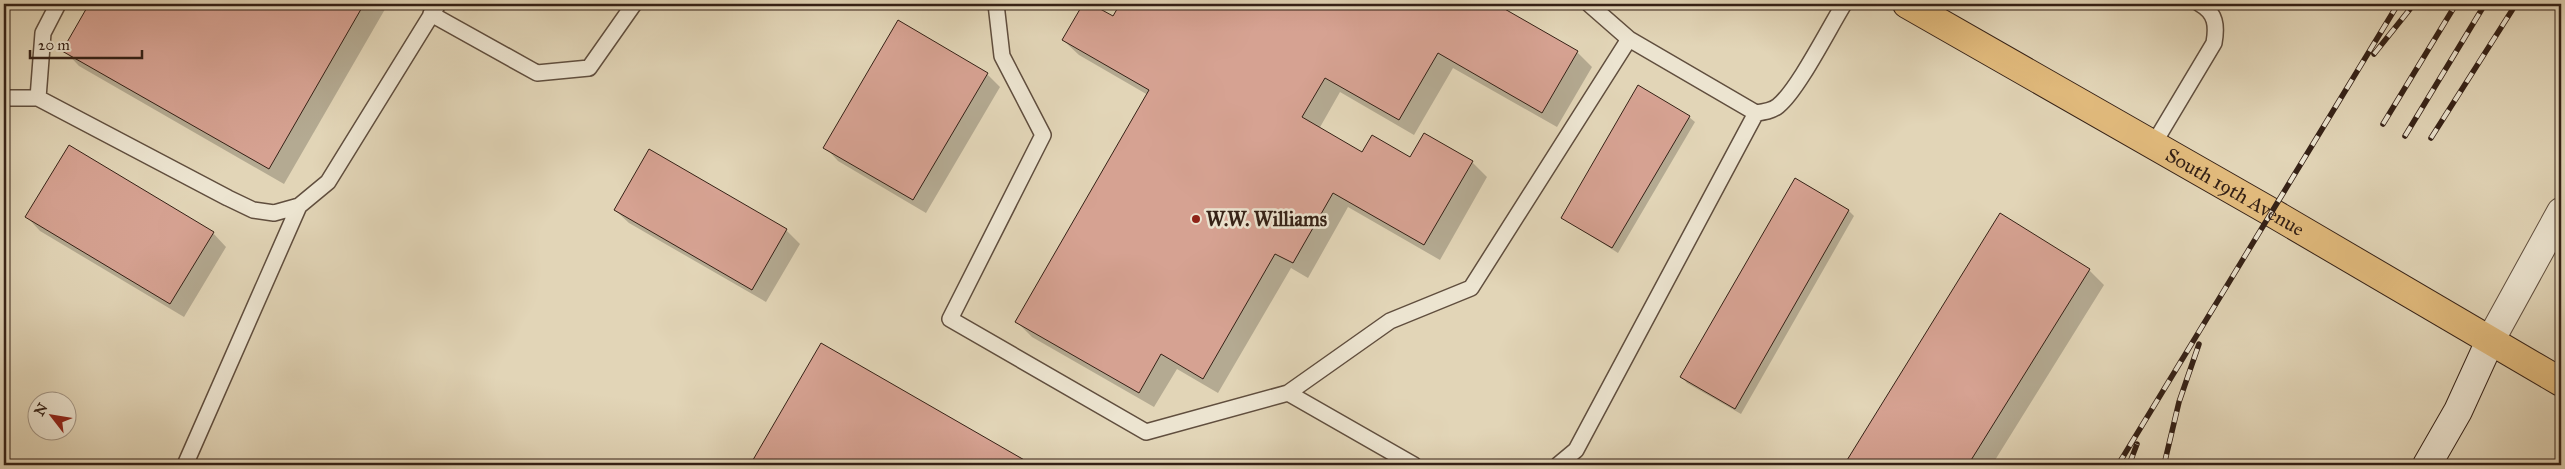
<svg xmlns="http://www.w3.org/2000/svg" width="2565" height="469" font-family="'IM FELL Great Primer',serif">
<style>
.shadow{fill:#0003}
.building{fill:#d6a292;stroke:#352116}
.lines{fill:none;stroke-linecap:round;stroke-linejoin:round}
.lane-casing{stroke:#604e3e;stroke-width:18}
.street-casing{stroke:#604e3e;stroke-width:30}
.secondary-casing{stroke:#352116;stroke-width:30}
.primary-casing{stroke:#352116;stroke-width:30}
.lane{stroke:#ece4d0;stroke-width:15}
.street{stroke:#ece4d0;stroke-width:28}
.secondary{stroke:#ece4d0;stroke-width:28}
.primary{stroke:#e1ba7c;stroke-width:28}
.rail-casing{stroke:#352116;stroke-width:5.5}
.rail{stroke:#ece4d0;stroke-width:4;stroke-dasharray:11;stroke-linecap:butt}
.poi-dot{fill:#8f2418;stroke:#ece4d0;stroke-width:2}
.labels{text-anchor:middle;stroke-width:5;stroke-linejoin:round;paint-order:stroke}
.street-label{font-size:20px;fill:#352116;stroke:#ece4d0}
.poi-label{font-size:20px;font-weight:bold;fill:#352116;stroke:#ece4d0;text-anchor:start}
</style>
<rect width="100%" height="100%" fill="#e2d5b7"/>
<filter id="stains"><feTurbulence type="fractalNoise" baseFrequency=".004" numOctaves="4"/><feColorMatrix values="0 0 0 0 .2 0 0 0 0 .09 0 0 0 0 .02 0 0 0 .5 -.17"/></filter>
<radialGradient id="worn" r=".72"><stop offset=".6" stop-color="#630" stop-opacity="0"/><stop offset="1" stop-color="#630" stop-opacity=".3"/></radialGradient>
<path class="shadow" d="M90 4H388L284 184 79 66 64 50Z
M1084 4H1089L1114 18 1122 4H1493L1577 52 1592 67 1557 127 1453 68 1414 135 1340 92 1319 129 1362 153 1472 162 1487 177 1440 260 1348 207 1308 278 1291 268 1218 393 1177 369 1154 407 1032 337 1017 322 1148 95 1079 55 1063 40Z
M987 74 1000 87 926 213 838 161 825 147Z
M1689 117 1695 122 1618 253 1563 218Z
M649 151 786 230 800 244 766 302 629 223 615 210Z
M1849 211 1854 216 1741 414 1687 383 1682 377Z
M2000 215 2089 270 2104 285 1992 465H1846Z
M27 217 213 233 226 247 184 317 40 231Z
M821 345 1031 465H752Z"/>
<path class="building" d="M89 4H364L269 169 62 51Z
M1083 4H1091L1113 16 1120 4H1496L1578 51 1542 113 1438 53 1399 120 1325 78 1302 117 1362 152 1372 135 1410 157 1424 133 1473 161 1424 245 1333 193 1293 263 1275 254 1203 379 1161 354 1139 393 1015 322 1149 90 1062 40Z
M898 20 988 73 913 200 823 148Z
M1638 85 1690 116 1612 248 1561 218Z
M69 145 214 232 170 304 25 217Z
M649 149 787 229 752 290 614 210Z
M1795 178 1849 210 1735 409 1680 377Z
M2000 213 2090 269 1968 465H1844Z
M821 343 1033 465H750Z"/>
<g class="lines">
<g class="lane-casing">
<path id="lane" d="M58 4 43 33 38 98 228 198 253 210 274 213 299 206 328 182 438 4
M996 4 1002 56 1043 135 950 319 1146 432 1288 393 1390 321 1471 288 1629 39 1589 4
M431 14 537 73 589 68 634 4
M1629 39 1756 113C1764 112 1772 111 1778 106 1798 90 1829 28 1844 4
M4 98H38
M2153 145 2214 43C2217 26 2216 13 2200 4
M1288 393 1414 465
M185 465 299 206
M1558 465 1576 450 1756 113"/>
</g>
<g class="street-casing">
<path id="street" d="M2490 341 2561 212"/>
</g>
<g class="secondary-casing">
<path id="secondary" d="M2427 465 2458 411 2490 341"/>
</g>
<g class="primary-casing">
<g id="primary">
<path id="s1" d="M1907 4 2271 212 2561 382"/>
</g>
</g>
<use href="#lane" class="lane"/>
<use href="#street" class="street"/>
<use href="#secondary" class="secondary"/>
<use href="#primary" class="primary"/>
<g class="rail-casing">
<path id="rail" d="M2374 54 2414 4
M2383 124 2456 4
M2405 136 2485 4
M2431 138 2516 4
M2118 465 2398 4
M2129 465 2137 444
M2164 465 2179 402 2199 344"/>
</g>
<use href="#rail" class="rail"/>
</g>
<circle class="poi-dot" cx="1196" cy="219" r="5"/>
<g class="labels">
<g class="street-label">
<text dy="7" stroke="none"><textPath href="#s1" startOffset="378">South 19th Avenue</textPath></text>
</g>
<g class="poi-label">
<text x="1206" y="226">W.W. Williams</text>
</g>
</g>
<rect width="2565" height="469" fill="none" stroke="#e2d5b7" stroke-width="20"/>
<rect x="5" y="5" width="2555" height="459" fill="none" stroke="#352116" stroke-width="2.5"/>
<rect x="10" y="10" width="2545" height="449" fill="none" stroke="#352116"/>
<g transform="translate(52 416) rotate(301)"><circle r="24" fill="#ece4d0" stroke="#a39686"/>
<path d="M0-4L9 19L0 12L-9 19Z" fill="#8f2418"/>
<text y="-8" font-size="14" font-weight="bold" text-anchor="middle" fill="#352116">N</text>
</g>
<path d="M30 50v8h112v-8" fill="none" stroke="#352116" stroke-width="2.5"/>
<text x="38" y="50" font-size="15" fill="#352116" stroke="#ece4d0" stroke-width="4" paint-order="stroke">20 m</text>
<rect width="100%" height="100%" filter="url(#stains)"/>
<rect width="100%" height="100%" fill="url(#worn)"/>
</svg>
